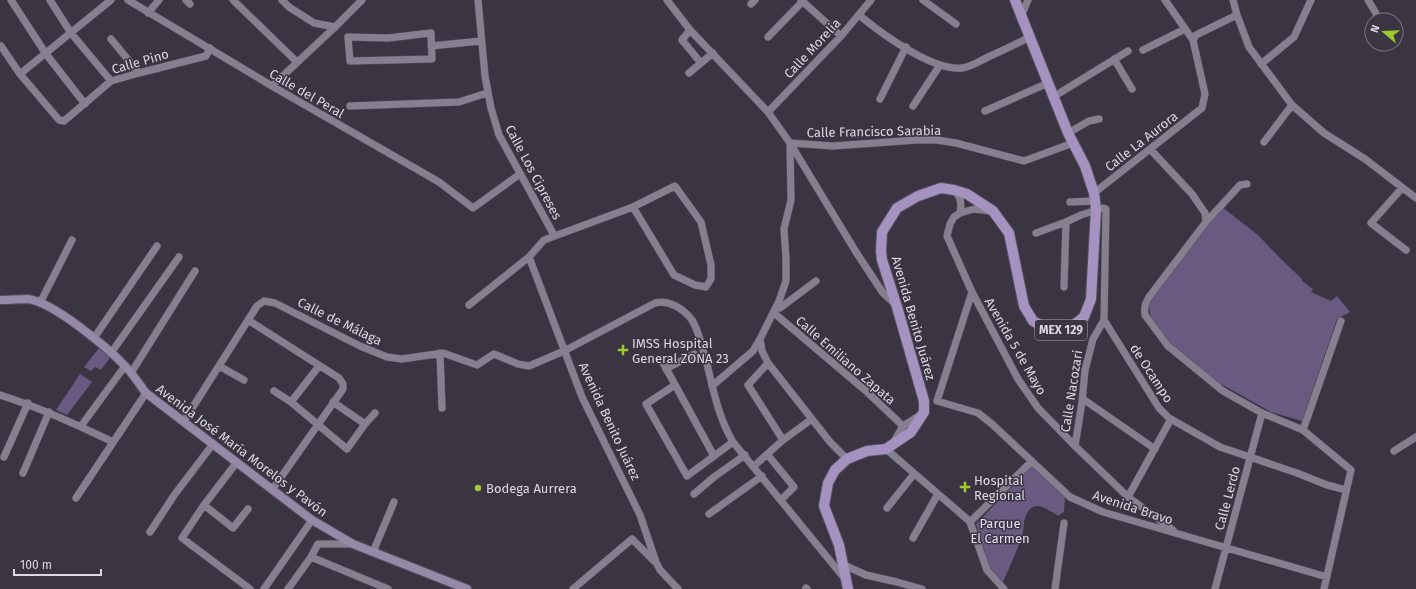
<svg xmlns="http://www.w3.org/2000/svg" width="1416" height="589" font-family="'Fira Sans',sans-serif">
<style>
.green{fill:#6a5980}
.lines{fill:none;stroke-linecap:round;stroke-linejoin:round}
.street-casing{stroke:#56515d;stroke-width:8}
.secondary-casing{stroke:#56515d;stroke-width:10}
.primary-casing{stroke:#56515d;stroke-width:12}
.street{stroke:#867f90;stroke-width:7}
.secondary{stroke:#9689a8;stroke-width:8}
.primary{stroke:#a692c0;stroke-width:10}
.poi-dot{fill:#9fca2d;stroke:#3b3443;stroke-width:1.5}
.labels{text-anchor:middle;stroke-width:3;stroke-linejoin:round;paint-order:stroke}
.shield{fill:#3b3443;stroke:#aca7b2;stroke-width:1}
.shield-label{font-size:12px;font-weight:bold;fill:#dcd8e1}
.street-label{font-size:13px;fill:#dcd8e1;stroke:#3b3443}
.poi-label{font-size:13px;fill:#dcd8e1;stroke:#3b3443;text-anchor:start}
.park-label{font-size:13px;fill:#e7dff2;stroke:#3b3443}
</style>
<rect width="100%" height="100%" fill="#3b3443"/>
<path class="green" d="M1222 207 1258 235 1280 258 1302 279V281L1313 289 1311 292 1331 301 1337 296 1350 312 1337 319 1302 421 1271 412 1214 380 1176 349 1161 334 1151 319 1149 307 1151 300 1193 244Z
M99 348 111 356 101 370 95 367 91 371 84 367Z
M80 374 92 382 67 415 56 410Z
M1034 464 1065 495 1064 512 1058 516C1052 512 1040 503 1033 507 1024 512 1024 524 1023 532 1018 550 1009 568 1002 584L990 569 976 524Z"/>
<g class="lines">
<g class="street-casing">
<path id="street" d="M11 0 46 54 85 104
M50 0 71 33 111 81
M128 0 272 86 439 182 473 208 520 174
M186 0 190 4
M233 0 297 62
M282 0 289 7 314 23 335 27
M478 0 485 76 491 108 499 135 554 235
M667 0 690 30 768 112 790 143 856 252 883 293 896 305
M801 0 841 36
M923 0 956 24
M1165 0 1193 40
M1233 0 1237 15 1249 47 1292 105 1324 133 1365 159 1416 198
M1368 0 1377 15
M751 4 755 0
M148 13 159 0
M859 15C882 34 932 71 962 68 971 67 980 61 988 57 1002 51 1016 44 1030 37
M1021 16 1028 0
M690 30 682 40 701 63
M431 33 432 59 350 61 348 37 388 38Z
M768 37 803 1
M111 39 139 73
M1 46 20 74 59 120 64 121 111 81 139 73 206 56 210 48
M431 46 481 41
M1143 50 1185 29
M1114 59 1132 89
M1261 64 1294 37 1311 0
M689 73 713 53
M20 74 111 0
M272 86 335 27 362 0
M1053 97 1128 51
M880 99 906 47
M350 106 459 102 487 93
M913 106 940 65
M985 111 1048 83
M768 112 841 36 871 0
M1068 133 1089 121 1099 119
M1264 142 1292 105
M790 143 833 146 917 140H937L956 143 1024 161 1073 143
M790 144 791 200 784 229 786 259V281L779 301 760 339 762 351 768 363 830 442 847 459
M1150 149 1192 194 1205 213 1206 222
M1247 184 1240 185 1206 222 1149 297C1145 304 1144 308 1145 315L1168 346 1223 391 1262 413 1303 430 1351 470 1324 589
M1402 188 1371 223 1406 250
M954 190C961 198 962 202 960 213
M1094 193 1202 108 1205 94 1193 40 1196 35 1237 15
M1070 202 1094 201
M991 211 974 209 960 213 954 217 950 224 947 236 972 292 1018 379 1038 408 1075 446 1128 497 1173 530
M1036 233 1066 222 1081 215 1103 208 1106 209 1104 320 1159 408 1169 418 1220 447 1297 473 1327 485 1346 490
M529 257 582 397 640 515 656 562 660 570 678 589
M1064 287 1066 222
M972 292 937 401 978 413 992 424 1070 497 1103 512 1327 577
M40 303 72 240
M469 305 529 257 544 240 633 207 675 186 701 222 711 265V279L706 287 695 285 674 275 633 207
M775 309 780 308 816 281
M774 313 866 391 903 426
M248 320 339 378 343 384V389L272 490
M94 338 157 246
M111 353 179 257
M440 353 442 408
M661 359 714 456
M768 363 748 385 783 440
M219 366 244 380
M666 369 694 354
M131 373 195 271
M675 385 646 404 687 476 733 442
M712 386 753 351 760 339
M274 391 291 402 347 449 365 424 375 413
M0 395C39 407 76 424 113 442
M1083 399 1155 449
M291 402 319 366
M333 402 365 424
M184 421 257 306 264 301 275 303 360 346 387 357 402 359 443 353 477 365 494 354 518 364 529 366 564 351 655 303C669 300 683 308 692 320 699 331 702 348 706 360 713 388 718 417 733 442L845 579
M81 426 125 366
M1303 430 1341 321
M893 443 903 426 922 414
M1075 446 1082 402 1085 370 1093 339 1104 320
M886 449 967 519 970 522 987 570 1004 589
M1394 451 1416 437
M767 454 794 487 781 500
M4 457 28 403
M237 462 204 505 182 538 250 589
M754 466 783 440 812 419
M23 473 49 412
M694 494 714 477 745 455
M1128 497 1171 419
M76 498 146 393
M204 505 233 528 248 509
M887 508 914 474
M709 514 762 476
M970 522 1032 461
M150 532 175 494 213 444
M913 538 938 494
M373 552 394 502
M311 557 388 589
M844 565 866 575 897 582 922 589
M806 588 807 589
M264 589 312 520
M288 589 311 557 318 544H353
M573 589 632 539 654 561
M1055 589 1064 523
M1215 589 1262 413"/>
</g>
<g class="secondary-casing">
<path id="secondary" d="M0 300C9 300 19 299 28 299 53 302 107 347 125 366 133 374 139 384 146 393L312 520 353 544 467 589"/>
</g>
<g class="primary-casing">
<path id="primary" d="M848 589 839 545 824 506 828 483 835 470 847 459 867 451 886 449 911 432 924 412V401L897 307 882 260 881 251 882 232 897 208 918 196 941 188 954 190 967 194 993 211 1009 233 1024 306 1033 321 1047 329 1060 330 1071 327 1084 317 1091 299 1096 209 1094 193 1085 166 1068 133 1015 0"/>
</g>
<use href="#street" class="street"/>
<use href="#secondary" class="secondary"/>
<use href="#primary" class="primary"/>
</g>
<g class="poi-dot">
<path d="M621 344h4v4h4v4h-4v4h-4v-4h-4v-4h4z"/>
<path d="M963 481h4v4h4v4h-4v4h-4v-4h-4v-4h4z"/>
<circle cx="478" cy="488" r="4"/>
</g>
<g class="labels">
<rect class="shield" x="1035" y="320" width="52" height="20" rx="3"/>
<g class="shield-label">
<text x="1061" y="334">MEX 129</text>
</g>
<g class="street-label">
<text transform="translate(812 48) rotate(-47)" y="5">Calle Morelia</text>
<text transform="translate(140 61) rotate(-16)" y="5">Calle Pino</text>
<text transform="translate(307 93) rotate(30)" y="5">Calle del Peral</text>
<text transform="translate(874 131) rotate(-1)" y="5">Calle Francisco Sarabia</text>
<text transform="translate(1141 141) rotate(-38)" y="5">Calle La Aurora</text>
<text transform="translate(534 172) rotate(62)" y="5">Calle Los Cipreses</text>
<text transform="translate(914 318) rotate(74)" y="5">Avenida Benito Juárez</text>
<text transform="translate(340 321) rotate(26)" y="5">Calle de Málaga</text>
<text transform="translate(1016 346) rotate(60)" y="5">Avenida 5 de Mayo</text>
<text transform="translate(846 360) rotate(41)" y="5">Calle Emiliano Zapata</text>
<text transform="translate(1152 373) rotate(57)" y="5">de Ocampo</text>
<text transform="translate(1071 391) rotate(-81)" y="5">Calle Nacozari</text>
<text transform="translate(610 421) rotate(65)" y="5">Avenida Benito Juárez</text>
<text transform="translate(242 450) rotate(37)" y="5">Avenida José María Morelos y Pavón</text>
<text transform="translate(1227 498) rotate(-75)" y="5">Calle Lerdo</text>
<text transform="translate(1133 507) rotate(18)" y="5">Avenida Bravo</text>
</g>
<g class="poi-label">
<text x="632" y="348">IMSS Hospital<tspan x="632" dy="15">General ZONA 23</tspan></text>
<text x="974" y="485">Hospital<tspan x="974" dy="15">Regional</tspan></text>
<text x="486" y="493">Bodega Aurrera</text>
</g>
<g class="park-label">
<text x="1000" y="528">Parque<tspan x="1000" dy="15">El Carmen</tspan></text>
</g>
</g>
<g transform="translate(1384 32) rotate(289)"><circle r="19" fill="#3b3443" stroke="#7b7682"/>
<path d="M0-3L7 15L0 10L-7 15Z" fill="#9fca2d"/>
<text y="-6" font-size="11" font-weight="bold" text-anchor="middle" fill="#dcd8e1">N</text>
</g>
<path d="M14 569v6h87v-6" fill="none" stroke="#dcd8e1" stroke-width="2"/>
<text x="20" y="569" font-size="12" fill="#dcd8e1" stroke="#3b3443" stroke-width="3" paint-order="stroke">100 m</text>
</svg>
